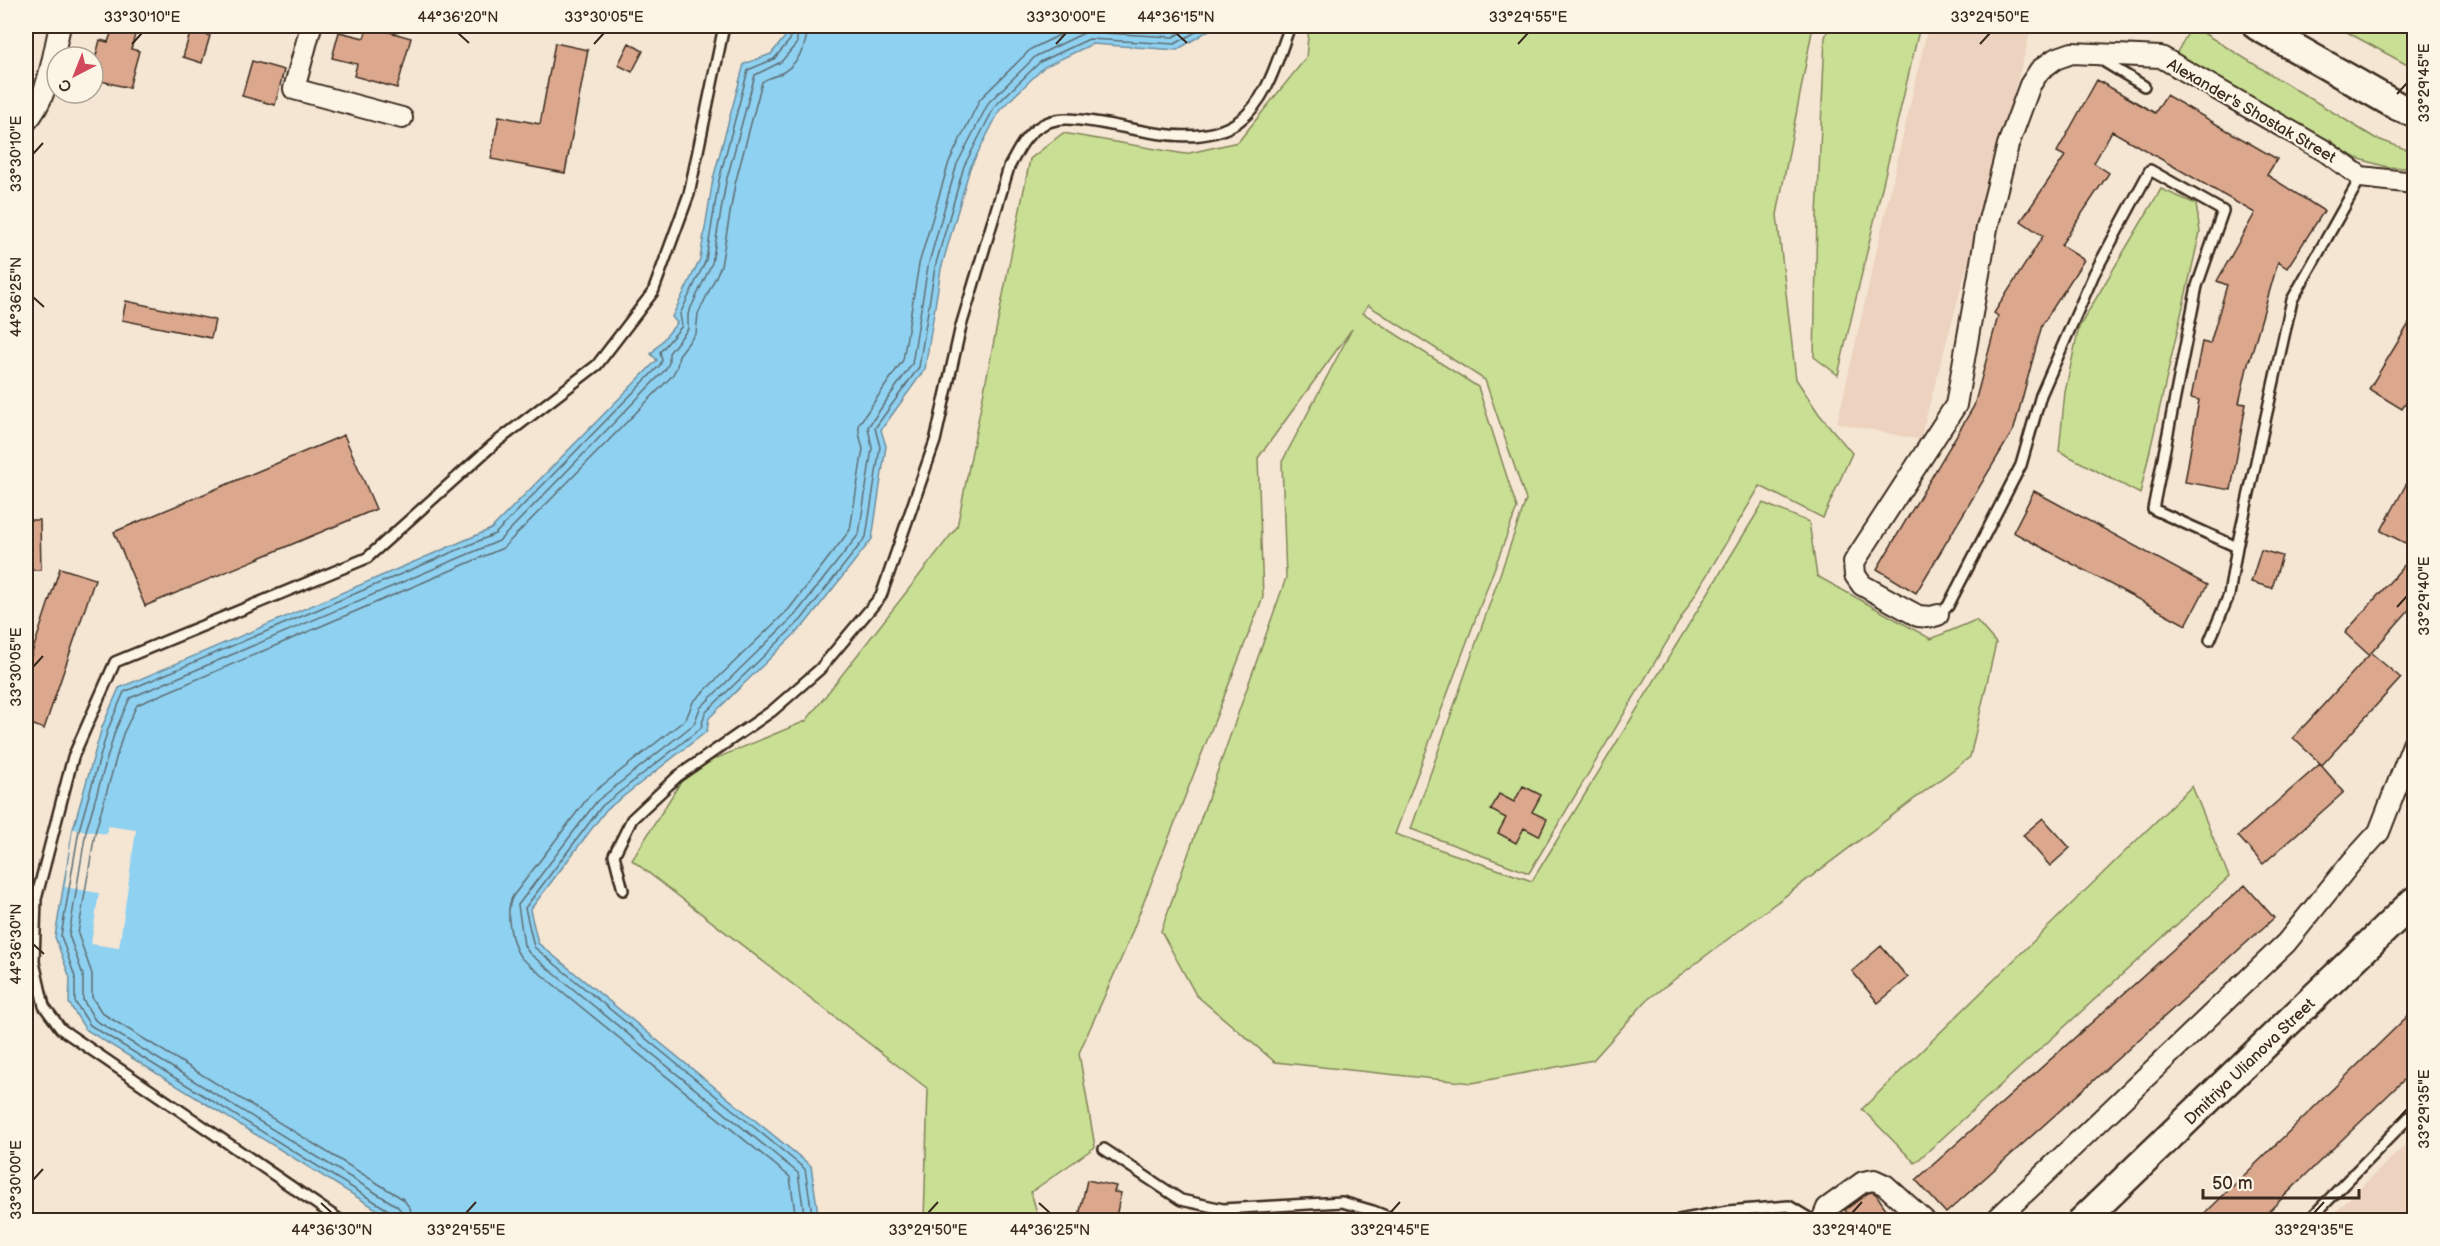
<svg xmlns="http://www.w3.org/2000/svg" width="2440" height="1246" font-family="'Balsamiq Sans',sans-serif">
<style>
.built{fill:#edd3bf}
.green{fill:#c9df94;stroke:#828459;stroke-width:1.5}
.water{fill:#8fd1f1;stroke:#6d8e9d;stroke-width:1.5}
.pier{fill:#f5e6d4}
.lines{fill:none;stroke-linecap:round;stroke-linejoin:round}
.shore{stroke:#5d6d72;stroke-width:1.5}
.building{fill:#dba88e;stroke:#3b2a1e;stroke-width:1.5}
.lane-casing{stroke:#3b2a1e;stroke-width:14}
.street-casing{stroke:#3b2a1e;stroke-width:24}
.secondary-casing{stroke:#3b2a1e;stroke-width:32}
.lane{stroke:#fcf5e5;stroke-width:9}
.street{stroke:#fcf5e5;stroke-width:20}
.secondary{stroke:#fcf5e5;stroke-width:27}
.ticks{fill:none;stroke:#3b2a1e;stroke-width:2}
.labels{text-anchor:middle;stroke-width:4.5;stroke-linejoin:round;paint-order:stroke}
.street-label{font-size:16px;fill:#3b2a1e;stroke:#fcf5e5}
.neatline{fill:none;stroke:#3b2a1e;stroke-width:2}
.ticks-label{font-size:15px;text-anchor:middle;fill:#3b2a1e}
</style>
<rect width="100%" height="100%" fill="#f5e6d4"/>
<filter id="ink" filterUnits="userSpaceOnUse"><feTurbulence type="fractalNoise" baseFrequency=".0167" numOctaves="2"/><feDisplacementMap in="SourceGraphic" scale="12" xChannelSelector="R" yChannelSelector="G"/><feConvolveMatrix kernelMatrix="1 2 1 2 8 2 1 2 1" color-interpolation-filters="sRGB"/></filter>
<g filter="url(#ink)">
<path class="built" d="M1928 26H1999L2030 34 1920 440 1837 423Z
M2414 1136V1220H2327Z"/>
<path class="green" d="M1309 26H1813L1777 215 1796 379 1819 414 1852 453 1823 518 1760 486 1529 873 1411 829 1526 500 1485 380 1368 305 1363 313 1478 387 1517 508 1395 834 1532 881 1763 503 1809 522 1817 576 1931 639 1976 620 1996 643 1970 757 1647 1000 1593 1060 1472 1083 1275 1062 1196 995 1161 931 1286 578 1282 462 1352 329 1258 458 1263 597 1125 950 1079 1053 1095 1147 1031 1192 1039 1220H924L928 1089 632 860 688 770 806 721 957 527 1030 159 1063 133 1185 154 1238 142 1306 58Z
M1830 26H1920L1838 375 1814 357 1817 216 1825 37Z
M2192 26 2375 138 2408 150 2411 158 2406 168 2387 167 2356 158 2176 54Z
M2336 26H2414V67H2411Z
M2161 189 2196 204 2200 232 2140 494 2059 451 2065 392 2079 327Z
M2192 786 2229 877 1915 1163 1862 1109Z"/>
<path class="water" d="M784 26H1213L1211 29 1177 50 1092 44 1044 67 1000 110 970 168 941 269 925 369 881 430 886 446 872 539 805 624 709 718 707 731 606 810 530 910 538 943 811 1166 819 1220H394L85 1029 69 1003 70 978 55 937 73 829 102 727 119 688 491 529 657 360 651 354 677 323 672 317 700 259 713 179 744 64 771 54 785 37Z"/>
<path class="pier" d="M108 826 136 830 119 948 91 944 99 893 65 887 73 829 107 834Z"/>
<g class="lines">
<path class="shore" d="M396 1220 393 1213 90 1025 75 1002V977L61 936 79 830 108 729 124 692 495 534 660 365 662 360 660 352 682 326 680 314 706 260 719 180 748 70 774 59 790 40V26
M404 1220 402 1212 397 1206 95 1020 83 1000V975L69 935 86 831 115 731 130 698 499 541 665 370 669 363V353L688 329V314L712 263 726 182 755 75 781 62 797 43V26
M413 1220 410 1208 403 1199 102 1013 92 997V974L78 934 95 833 123 734 137 705 503 548 672 376 677 367 679 355 696 333 698 314 721 266 735 184 762 82C767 78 774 77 780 74 798 65 808 44 807 26
M796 1220 790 1177 521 958C511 944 504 911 513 896L590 795 686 719 693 702 789 609 850 530 863 449 859 433V424L903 360 919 264 949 162 980 99 1031 49 1078 26
M805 1220 798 1173 529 953 524 945 518 905 597 801 694 724 700 708 795 615 859 534 872 448 868 427 912 364 928 266 957 164 989 102 1036 56 1086 32 1173 37 1192 26
M813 1220 805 1169 534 947 525 908 602 806 701 728 705 713 801 620 866 537 880 447 875 428 919 367 935 267 964 166 995 106 1040 62 1089 39 1175 44 1206 26"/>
</g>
<path class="building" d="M368 26 411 38 397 88 354 76 357 64 332 58 339 32 364 38Z
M113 28 135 35 131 49 139 51 129 88 93 79V67L100 40 108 42Z
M191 30 210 36 202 63 183 57Z
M555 43 588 50 565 173 491 159 499 116 540 124Z
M629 43 643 51 632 72 618 65Z
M252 61 284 70 275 105 242 96Z
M2097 80 2155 113 2166 95 2277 159 2267 175 2324 211 2287 268 2278 262 2250 359H2249L2239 403 2246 404 2231 490 2185 482 2199 400 2191 398 2202 342 2210 344 2227 285 2217 281 2255 213 2112 131 2094 163 2109 173 2061 245 2084 260 2042 325 2014 429 1916 593 1877 569 1974 406 1998 316 1994 313 2043 236 2021 221 2065 156 2057 152Z
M126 301 215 320 211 338 122 320Z
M2415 314V389L2402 409 2369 389Z
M344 435 376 509 145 606 114 532Z
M2415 468V548L2381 531Z
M2034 491 2207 585 2186 625 2013 532Z
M26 520H40L41 570H26Z
M2261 550 2282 556 2272 588 2251 582Z
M2415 553V603L2371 653 2401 678 2322 765 2293 738 2369 655 2345 633Z
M60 568 95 579 44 729 26 722V671Z
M2320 764 2344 792 2263 864 2238 836Z
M1523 786 1541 795 1532 812 1547 819 1539 836 1524 828 1516 843 1498 833 1506 818 1491 810 1499 794 1514 802Z
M2043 818 2070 848 2050 866 2023 835Z
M2245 885 2274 918 1946 1213 1916 1180Z
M1881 946 1908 978 1878 1003 1852 971Z
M2415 1009V1069L2317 1164 2259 1221H2197Z
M1087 1180 1116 1186 1114 1192 1121 1193 1116 1217 1108 1215 1106 1221H1097L1079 1216Z
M1872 1192 1876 1194 1894 1221H1852L1845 1210 1868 1193Z"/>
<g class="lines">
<g class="lane-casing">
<path id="lane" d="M2098 58 2144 86
M1938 615 1948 606 2021 465 2041 395 2094 274 2150 170 2223 211 2197 286 2153 509 2237 547
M2210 640 2229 595 2237 547 2292 300 2361 177
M623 890 614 855 632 819 678 776 772 711 820 669 881 596 935 441 961 326 1009 167C1017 153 1024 136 1039 127 1058 114 1080 120 1101 123 1143 130 1200 149 1239 121 1268 100 1278 57 1290 26
M1104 1149 1181 1200 1223 1209 1342 1202 1373 1211 1396 1220
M340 1220 61 1029 44 1006 34 962 36 899 73 757 115 662 367 558 494 444 597 365 653 292 689 194 724 26
M1679 1220 1728 1211 1789 1206 1812 1220
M2309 1220 2414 1112"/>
</g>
<g class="street-casing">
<path id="street" d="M311 26 294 89 402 118
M26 122C49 97 52 58 60 26
M1938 615 1931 617 1918 616 1862 585 1855 575 1854 562 1956 405 1987 228 2008 145 2030 85 2040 70 2055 59 2072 53 2161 57 2325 151 2361 177 2414 183
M1822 1220 1827 1208 1863 1182 1874 1180 1885 1185 1924 1220
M1996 1220 2286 943 2350 864 2379 832 2414 742"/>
</g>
<g class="secondary-casing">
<path id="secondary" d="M2257 26 2399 107 2414 113
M2083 1220 2414 901"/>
</g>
<use href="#lane" class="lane"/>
<use href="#street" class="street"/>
<use href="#secondary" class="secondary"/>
</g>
</g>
<path class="ticks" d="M458 33 469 43M1176 33 1187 43M132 44 142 33M594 44 604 33M1056 44 1066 33M1518 44 1528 33M1980 44 1990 33M2397 94 2407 83M33 154 43 143M33 297 44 307M2397 607 2407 596M33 667 43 656M33 944 44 954M2397 1120 2407 1109M33 1180 43 1169M321 1203 332 1213M1039 1203 1050 1213M466 1213 476 1202M928 1213 938 1202M1390 1213 1400 1202M1852 1213 1862 1202M2314 1213 2324 1202"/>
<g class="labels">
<g class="street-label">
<text transform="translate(2252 110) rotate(30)" y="6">Alexander's Shostak Street</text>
<text transform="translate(2249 1061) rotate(-44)" y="6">Dmitriya Ulianova Street</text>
</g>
</g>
<rect width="2440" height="1246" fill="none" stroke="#fcf5e5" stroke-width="66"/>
<g transform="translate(75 75) rotate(222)"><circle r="28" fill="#fcf5e5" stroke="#afa495" stroke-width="1.5"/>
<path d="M0-4.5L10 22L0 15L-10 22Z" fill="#d1495b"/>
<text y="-9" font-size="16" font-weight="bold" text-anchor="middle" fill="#3b2a1e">С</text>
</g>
<path d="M2203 1189v9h156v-9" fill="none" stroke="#3b2a1e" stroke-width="3"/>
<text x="2212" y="1189" font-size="18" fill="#3b2a1e" stroke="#fcf5e5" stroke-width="4.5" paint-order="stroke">50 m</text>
<rect x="33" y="33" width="2374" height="1180" class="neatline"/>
<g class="ticks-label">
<text x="142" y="22">33°30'10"E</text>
<text x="458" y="22">44°36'20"N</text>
<text x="604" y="22">33°30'05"E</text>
<text x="1066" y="22">33°30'00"E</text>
<text x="1176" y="22">44°36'15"N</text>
<text x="1528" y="22">33°29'55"E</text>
<text x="1990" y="22">33°29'50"E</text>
<text transform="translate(2424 83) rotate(-90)" y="5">33°29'45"E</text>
<text transform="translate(16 154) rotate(-90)" y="5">33°30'10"E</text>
<text transform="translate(16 297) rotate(-90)" y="5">44°36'25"N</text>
<text transform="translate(2424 596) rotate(-90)" y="5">33°29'40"E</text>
<text transform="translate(16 667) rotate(-90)" y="5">33°30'05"E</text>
<text transform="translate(16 944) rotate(-90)" y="5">44°36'30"N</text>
<text transform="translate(2424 1109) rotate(-90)" y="5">33°29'35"E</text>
<text transform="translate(16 1180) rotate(-90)" y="5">33°30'00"E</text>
<text x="332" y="1235">44°36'30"N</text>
<text x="466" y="1235">33°29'55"E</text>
<text x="928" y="1235">33°29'50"E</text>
<text x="1050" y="1235">44°36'25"N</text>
<text x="1390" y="1235">33°29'45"E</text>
<text x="1852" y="1235">33°29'40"E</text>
<text x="2314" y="1235">33°29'35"E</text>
</g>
</svg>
